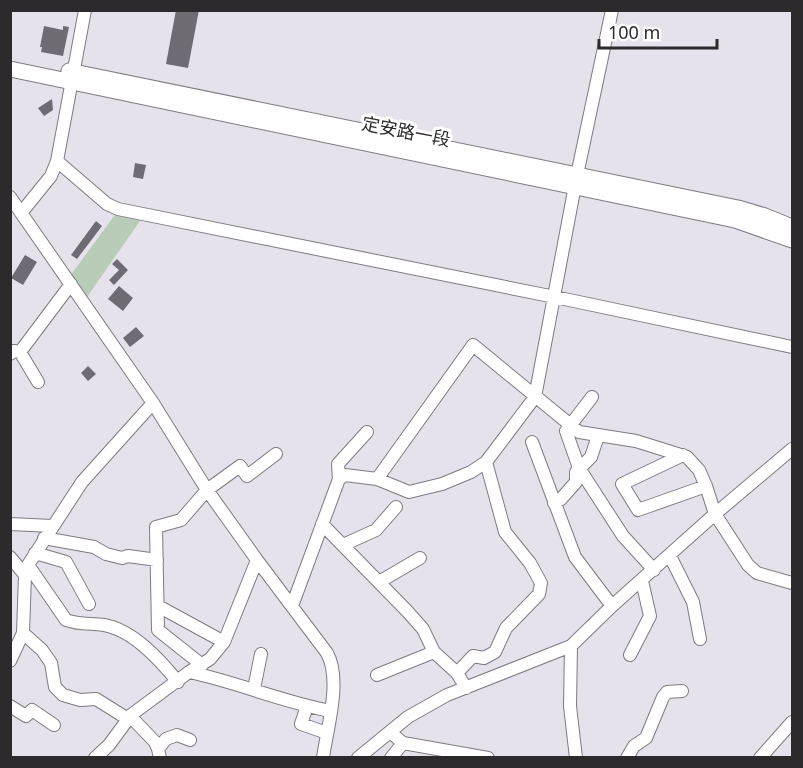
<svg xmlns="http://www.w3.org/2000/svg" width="803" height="768" font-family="'Noto Sans','Noto Sans TC',sans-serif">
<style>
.green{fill:#b9ccb7}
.building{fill:#6f6b73}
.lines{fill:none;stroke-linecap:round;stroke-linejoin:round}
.minor-casing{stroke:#7e7a82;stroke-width:14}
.major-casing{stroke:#7e7a82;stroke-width:17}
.minor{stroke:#fff;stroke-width:12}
.major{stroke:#fff;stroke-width:15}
.labels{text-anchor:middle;stroke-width:6;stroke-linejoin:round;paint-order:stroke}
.street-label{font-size:18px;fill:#2c2a2d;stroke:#fff}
</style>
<rect width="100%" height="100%" fill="#e6e2eb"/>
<path class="green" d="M117 212 142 218 87 297 70 276Z"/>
<path class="building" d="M176 10H199L188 68 166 64Z
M44 26 63 30V26L69 27 63 56 41 52 42 47H40Z
M52 99 53 110 44 116 38 108Z
M135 163 146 165 143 179 133 177Z
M96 221 102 226 77 259 71 255Z
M25 255 37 262 23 285 11 278Z
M117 259 128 270 114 285 109 280 119 270 112 264Z
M119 286 133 298 123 311 108 299Z
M136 327 144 336 130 347 123 338Z
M88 366 96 374 88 381 81 373Z"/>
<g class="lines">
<g class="minor-casing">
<path id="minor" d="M57 161 107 204 118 209 555 297 792 347
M10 197 153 403 207 490 257 560 327 653C342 680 327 728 323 758
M21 213 51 176 57 161 85 10
M20 352 38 382
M10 354 14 351 20 352 71 284
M592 397 566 431 579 468 623 536 654 570
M532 442 575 557 612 606
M683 455 622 484 638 510 706 486
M339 479 338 464 367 432
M377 479 473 345 579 432 636 441 687 457 699 470 706 486 715 514 748 565 757 573 792 583
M554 503 561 499 576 482V472L591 457 598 436
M10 524 52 526
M322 524 407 611 423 629 434 652 457 673 466 688
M44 538 94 547 106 554 122 558 128 556 157 560
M343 545 376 530 396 507
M35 553 66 562 89 604
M670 556 693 602 700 639
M10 557 25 575
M28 565 66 620C79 625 91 623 104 625 133 630 160 660 178 682
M379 582 420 558
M158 606 224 642
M292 606 339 479 345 475 377 479 409 492 442 484 471 472 486 462 535 397 577 175 612 10
M23 633 42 650 51 663 55 687 63 695 80 700 96 699 128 719
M571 646 570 706 576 758
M630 655 650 616 642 581
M10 661 23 633 25 575 28 565 82 482 153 403
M202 665 158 630 156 527 181 520 207 490 240 466 247 476 276 454
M189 672C237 682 282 702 331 711
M457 673 473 656 484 658 495 652 506 628 539 594 541 583 530 563 505 532 486 462
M377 675 434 652
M254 689 261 654
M10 706 26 716 32 710 54 725
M307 706 301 724 327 733
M130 716 155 742 158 749
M390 732 403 743 488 758
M95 758 109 745 131 715 189 672 210 659 224 642 257 560
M160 758 158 749 166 739 177 735 190 740
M358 758 408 717 447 695 571 646 612 606 715 514 792 449
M391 758 403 743
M627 758 634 746 646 738 663 697 667 692 682 691
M760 758 792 722"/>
</g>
<g class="major-casing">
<path id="major" d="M10 69 735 220 792 240
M69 71 738 208 765 216 792 227"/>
</g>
<use href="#minor" class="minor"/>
<use href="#major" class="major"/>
</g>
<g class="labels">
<g class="street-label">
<text transform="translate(406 132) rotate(11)" y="6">定安路一段</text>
</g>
</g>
<rect width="803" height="768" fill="none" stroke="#2c2a2d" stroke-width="24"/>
<path d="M599 39v9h118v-9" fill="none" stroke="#2c2a2d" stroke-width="3"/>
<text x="608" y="39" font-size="18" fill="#2c2a2d" stroke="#ffffff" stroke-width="4.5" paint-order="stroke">100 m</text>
</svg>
